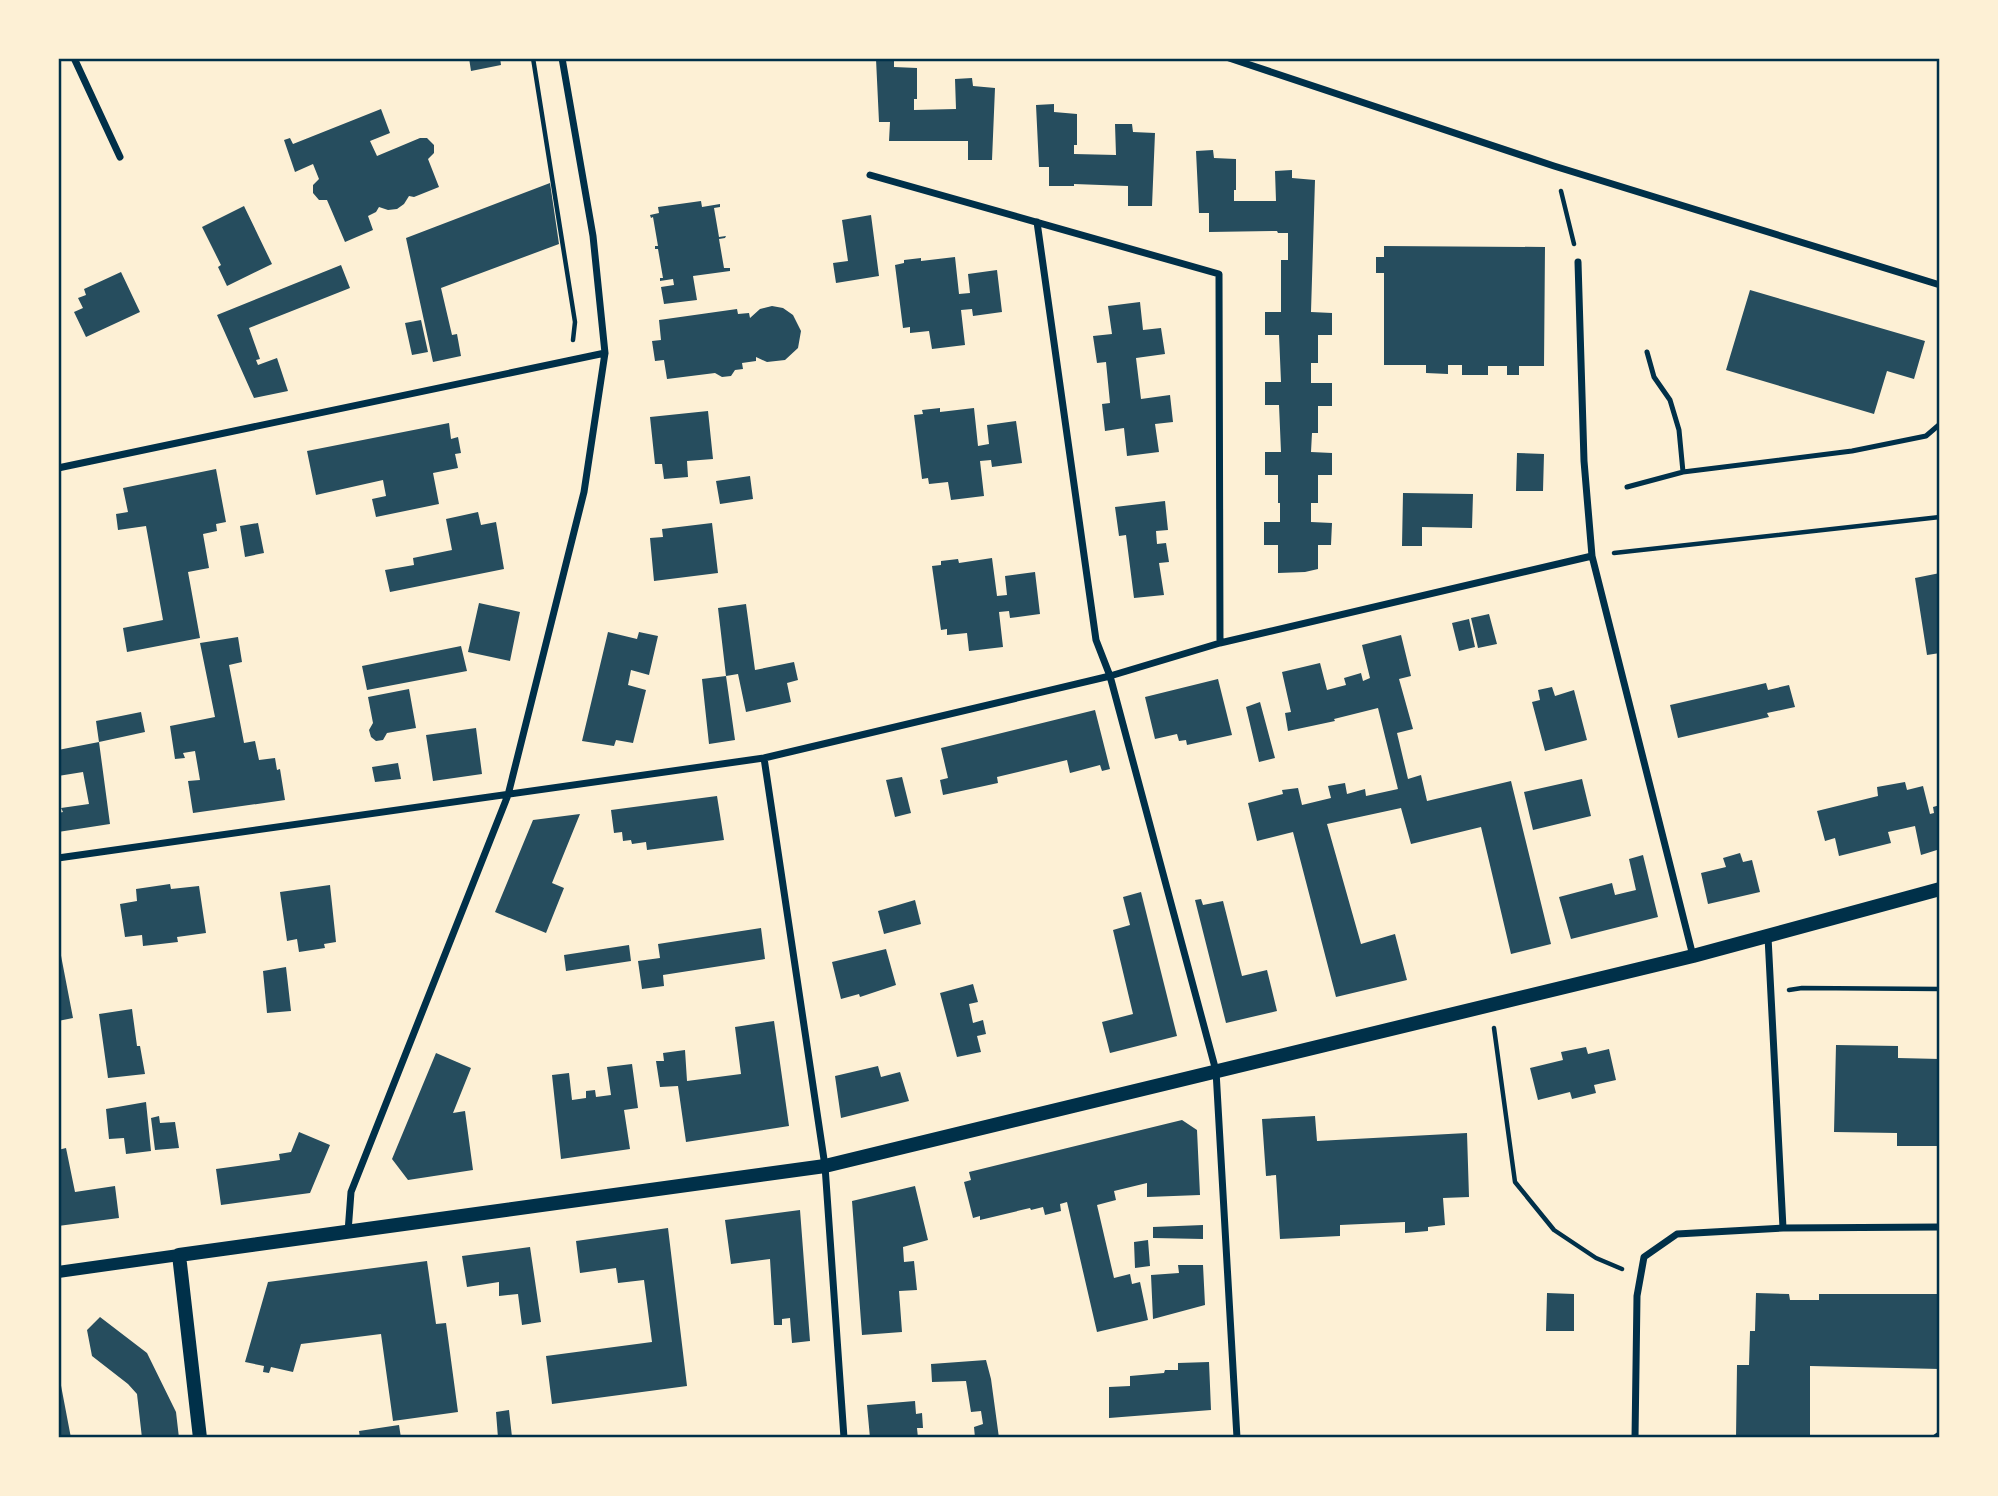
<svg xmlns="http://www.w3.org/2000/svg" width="1998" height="1496" font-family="Jost,sans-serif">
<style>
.building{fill:#264d5e}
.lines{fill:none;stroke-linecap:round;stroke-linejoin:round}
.path{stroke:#003049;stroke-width:4.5}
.service{stroke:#003049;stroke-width:5}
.minor{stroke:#003049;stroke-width:7}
.tertiary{stroke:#003049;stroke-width:12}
.secondary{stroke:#003049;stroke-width:14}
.neatline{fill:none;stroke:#003049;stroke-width:2.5}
</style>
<rect width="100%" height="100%" fill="#fdf0d5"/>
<path class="building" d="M469 58H500L501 65 471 71Z
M876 59H894V67L917 68V99H914V110L956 109 955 79 972 78 973 86 995 88 992 160H968V141H889L890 122H879Z
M1054 104V112L1077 114V145H1074V154L1116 155 1115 124H1132L1133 132 1155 133 1152 206H1128V186L1074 184V186H1049V167H1039L1036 105Z
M381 109 390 133 370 141 377 156 420 138H427L434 145V153L428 159 439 187 414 197 409 196 404 204 397 209 388 210 379 207 376 212 368 216 373 230 345 242 327 200H319L313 193V185L319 179 313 164 295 172 284 140 290 138 293 144Z
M1213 150 1214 158 1236 159V190H1234V201H1276L1275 171 1292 170V178L1315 180 1311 312 1332 313V335H1318V363H1311V383H1332V406H1318V433H1312L1311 452 1332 453V475H1318V503H1311V522L1332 523 1331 545H1318V569L1305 572 1278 573V545H1264V522H1280V503H1278V475H1265V452H1281L1279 405H1265V382H1281L1279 335H1265V312H1281V260H1288V233H1278L1277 231 1209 232V213H1199L1196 151Z
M550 183 559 244 441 288 452 335 457 334 461 356 433 362 406 238Z
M701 201 702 207 720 204V207L714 208 719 237 726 236 725 238 719 239 724 268H730V271L693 276 697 300 664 304 661 287 674 285 673 279 660 281V278H663L658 249H655V246H658L653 217 651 218 650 215 659 213 658 207Z
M244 206 272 264 227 286 218 267 221 265 202 227Z
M871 215 879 276 836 283 833 263 848 261 842 220Z
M1384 246 1545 247 1544 366H1519V375H1507V366H1488V375H1462V365H1448V374L1426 373V365H1384V273H1376V257H1384Z
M955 257 959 294 970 293 968 274 997 270 1002 312 973 316 972 309 961 310 965 345 932 349 929 331 910 333V327L903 328 895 265 904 263V260L921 258V261Z
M341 265 350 288 249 328 260 359 256 360 258 365 277 358 288 391 254 398 217 315Z
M121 272 140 312 86 337 74 312 83 308 78 298 86 295 84 289Z
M1750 290 1925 341 1914 379 1887 371 1874 414 1726 370Z
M1140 302 1143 330 1161 328 1165 354 1136 358 1141 399 1170 395 1173 422 1155 424 1159 452 1127 456 1124 428 1105 431 1102 404 1110 403 1106 362 1097 363 1093 336 1112 334 1108 306Z
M772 306 783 308 793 315 801 331 798 348 785 360 767 362 756 357V361L742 363 743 369 735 370 731 376 722 377 715 373 667 379 664 360 655 361 652 341 661 340 659 320 737 309 738 314 749 313 750 318 760 309Z
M421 320 428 352 412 355 405 323Z
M940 408V412L974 408 978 446 989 444 987 425 1016 421 1022 463 992 467 991 460 980 461 984 496 951 500 948 482 929 484 928 478 922 479 914 415 923 414 922 410Z
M708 411 713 459 687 461 688 477 664 479 662 464H655L650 417Z
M449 423 451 439 458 437 461 453 455 454 458 468 433 473 439 504 376 517 372 499 386 496 383 480 316 495 307 451Z
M1517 453 1544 454 1543 491H1516Z
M216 469 226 522 216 524 217 531 203 534 209 568 188 572 200 638 127 652 123 628 163 620 146 526 118 530 116 514 128 512 123 488Z
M750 476 753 499 720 504 716 481Z
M1403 493 1473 494 1472 528 1422 527V546H1402Z
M1165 501 1168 530 1156 531 1157 544 1166 543 1169 562 1159 563 1164 595 1134 598 1126 535 1119 536 1115 507Z
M478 512 481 525 496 522 504 569 390 592 385 570 414 565 413 558 452 550 446 519Z
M258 523 264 553 245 557 240 526Z
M712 523 718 573 654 581 650 538 663 537 662 529Z
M992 558 997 596 1007 595 1005 576 1035 572 1040 614 1010 618 1009 611 999 612 1003 647 969 651 967 633 947 635V629L941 630 932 566 941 565V561L958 559 959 563Z
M1940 573V653L1927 655 1915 578Z
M479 603 520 612 510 661 468 652Z
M746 604 755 670 794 662 798 680 787 683 791 702 746 712 738 674 726 676 735 740 709 744 702 679 726 676 718 608Z
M1489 614 1497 644 1478 648 1471 618Z
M1469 619 1475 647 1459 651 1452 623Z
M608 632 637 639 639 632 658 636 649 675 631 670 628 685 646 690 633 743 616 740 614 746 582 741Z
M1401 635 1411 676 1399 679 1413 729 1397 733 1408 779 1421 775 1427 801 1511 781 1551 944 1511 954 1481 827 1411 844 1401 808 1327 824 1361 944 1395 934 1407 980 1336 997 1293 832 1257 841 1248 803 1283 794 1282 790 1298 788 1302 805 1331 798 1328 786 1345 783 1347 794 1365 789 1366 796 1398 789 1378 708 1334 719 1335 721 1288 731 1285 713 1291 712 1282 672 1320 663 1327 690 1346 685 1344 678 1361 673 1363 681 1370 678 1362 645Z
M238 637 242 662 229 665 244 743 255 741 259 760 275 758 277 770 280 769 285 800 193 813 188 781 200 780 195 751 183 753 185 758 175 759 170 726 215 717 200 643Z
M461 646 467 671 367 690 362 666Z
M1218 679 1232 735 1187 745 1186 740 1179 741 1177 734 1155 739 1145 697Z
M1766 683 1768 690 1789 685 1795 707 1767 713 1769 717 1678 738 1670 705Z
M1552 687 1555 696 1574 690 1587 740 1545 751 1532 702 1540 700 1538 690Z
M409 689 416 728 387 733 383 740 376 741 371 737 369 730 373 723 368 697Z
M1260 702 1275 758 1259 762 1246 707Z
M1095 710 1110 769 1102 771 1100 765 1070 773 1067 760 997 777 998 783 943 795 940 780 948 778 941 748Z
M141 712 145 732 99 742 96 721Z
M476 728 482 774 433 781 426 735Z
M99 742 110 824 58 832V813L63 812 61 808 89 804 83 772 58 776V750Z
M398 763 401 779 375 782 372 767Z
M902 777 911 813 895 817 886 780Z
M1582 779 1591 816 1533 830 1524 792Z
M1905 782 1907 790 1923 786 1930 814 1934 813 1933 807 1940 805V849L1921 855 1915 826 1888 832 1891 843 1839 856 1835 838 1825 841 1817 811 1878 796 1877 787Z
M717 796 724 840 647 850 646 842 632 844 631 840 623 841 622 832 614 833 611 810Z
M580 814 552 883 564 888 546 933 495 912 533 820Z
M1740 853 1743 862 1752 860 1760 892 1708 904 1701 873 1726 867 1723 858Z
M1643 855 1658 917 1571 939 1559 897 1612 883 1615 895 1636 890 1629 859Z
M170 884 171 889 199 886 206 933 177 937 178 942 143 946 142 935 125 937 120 904 137 901 136 889Z
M330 885 336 942 324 944 325 948 299 952 297 939 287 941 280 892Z
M1141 892 1177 1036 1110 1053 1102 1022 1133 1014 1113 930 1130 925 1123 897Z
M1201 899 1203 905 1223 901 1242 976 1267 970 1277 1011 1226 1023 1195 900Z
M915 900 921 924 884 934 878 911Z
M761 928 765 959 663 975 664 986 642 989 638 961 660 958 658 944Z
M58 940 73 1018 58 1021Z
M629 945 631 961 566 971 564 955Z
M886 949 896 985 860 997 859 994 841 999 832 962Z
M286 967 291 1011 267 1013 263 971Z
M973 984 978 1002 969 1004 973 1023 983 1020 986 1034 977 1036 981 1052 957 1057 940 993Z
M132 1009 137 1046H140L145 1074 108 1078 99 1014Z
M774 1021 789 1126 686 1142 678 1086 660 1087 656 1061H664L663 1053 685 1050 687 1081 741 1074 735 1027Z
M1836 1045 1898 1046V1058L1940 1059V1146H1897V1133L1834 1132Z
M1586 1047 1588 1054 1609 1049 1616 1080 1594 1085 1596 1093 1572 1099 1570 1092 1538 1100 1530 1068 1563 1060 1561 1052Z
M436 1053 471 1068 453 1113 465 1111 473 1170 408 1180 392 1159Z
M632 1064 638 1108 624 1110 630 1149 561 1159 552 1075 569 1073 572 1100 586 1098V1091L595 1090 596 1097 611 1095 607 1067Z
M878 1066 881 1077 900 1072 909 1101 841 1118 835 1076Z
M146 1102 151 1151 126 1154 124 1138 109 1139 106 1109Z
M159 1116 160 1123 175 1122 179 1148 155 1150 151 1118Z
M1315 1116 1317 1141 1467 1133 1469 1197 1443 1198 1445 1225 1428 1227V1231L1405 1233V1222L1340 1225V1236L1280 1239 1276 1175 1266 1176 1262 1119Z
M1182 1120 1197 1130 1200 1195 1147 1197V1183L1114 1191 1116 1200 1097 1205 1114 1278 1130 1274 1132 1284 1140 1282 1148 1320 1097 1332 1067 1202 1060 1204 1061 1211 1045 1215 1043 1207 1031 1210 1030 1208 980 1220V1216L973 1218 964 1182 971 1180 969 1172Z
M299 1132 330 1145 310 1193 221 1205 216 1169 280 1160 279 1154 291 1152Z
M66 1148 75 1192 115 1186 119 1218 58 1226V1150Z
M915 1186 928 1240 903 1247 904 1262 914 1261 917 1290 899 1291 902 1332 862 1335 852 1201Z
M800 1210 810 1341 792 1343 790 1318 782 1319V1325H774L770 1259 731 1264 725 1220Z
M1203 1225V1239L1153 1238V1227Z
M668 1228 687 1386 552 1404 546 1356 652 1342 644 1280 618 1283 616 1268 580 1273 576 1241Z
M1148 1240 1150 1266 1135 1268 1134 1242Z
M530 1247 541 1322 522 1325 518 1294 499 1296V1282L467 1287 462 1256Z
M427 1261 436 1324 446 1323 458 1412 393 1421 381 1334 301 1344 293 1372 271 1367 269 1373 263 1372 264 1366 245 1362 268 1282Z
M1178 1265H1203L1205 1305 1153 1319 1151 1275 1179 1273Z
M1547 1293 1574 1294V1331H1546Z
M1756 1293 1789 1294 1790 1300H1819V1294H1940V1369L1810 1366V1438H1736L1737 1365H1749L1750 1331H1755Z
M100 1317 147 1353 176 1412 179 1438H142L137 1394 128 1384 92 1356 87 1330Z
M986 1360 991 1379 999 1438H975L974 1427 983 1424 981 1411 971 1412 966 1381 932 1382 931 1364Z
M1209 1362 1211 1410 1109 1418V1387L1130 1386V1376L1164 1373 1165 1370H1178V1363Z
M58 1375H59L71 1438H58Z
M915 1401 916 1414 922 1413 923 1428H917L918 1438H870L867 1405Z
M509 1410 512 1437 498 1438 496 1412Z
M399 1425 401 1438H360L359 1431Z"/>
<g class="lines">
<path class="path" d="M533 58 575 322 573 340
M1561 191 1574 244
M1614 553 1940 517
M1789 990 1802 988 1940 989
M1494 1028 1515 1182 1554 1230 1596 1258 1622 1269
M1933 1438 1940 1433"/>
<path class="service" d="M1647 352 1654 377 1670 400 1679 430 1683 472
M1627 487 1683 472 1852 451 1926 436 1940 424"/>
<path class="minor" d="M74 58 120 157
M1229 58 1554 166 1940 285
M870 175 1219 274 1220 643
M1037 222 1096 640 1110 676 1216 1071 1237 1438
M1578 262 1584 461 1592 556 1693 956
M58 468 605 353
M764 758 825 1166 844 1438
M58 858 764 758 1110 676 1220 643 1592 556
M1768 937 1783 1228
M348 1232 351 1192 508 795 584 492 605 353 593 236 562 58
M1635 1438 1637 1296 1644 1257 1677 1234 1783 1228 1940 1227"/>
<path class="tertiary" d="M58 1272 179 1255"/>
<path class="secondary" d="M200 1438 179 1255 825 1166 1693 956 1940 889"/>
</g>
<rect width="1998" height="1496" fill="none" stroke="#fdf0d5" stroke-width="119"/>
<rect x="60" y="60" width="1878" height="1376" class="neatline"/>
</svg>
